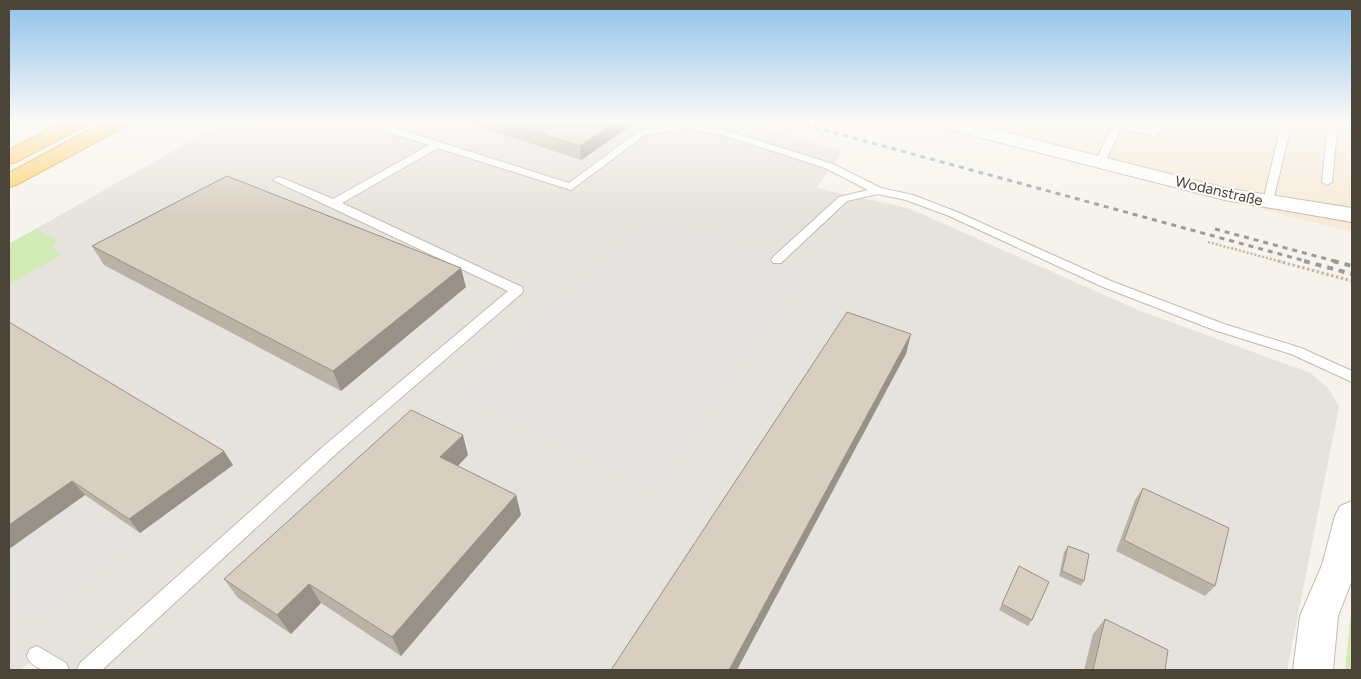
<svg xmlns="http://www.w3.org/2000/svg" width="1361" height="679" font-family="Figtree,sans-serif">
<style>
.commercial{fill:#f7ead8}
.industrial{fill:#e6e2dd}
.green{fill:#d2eab5}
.parking{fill:#e5e3e0}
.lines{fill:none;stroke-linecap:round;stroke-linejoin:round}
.service-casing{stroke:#c2bbae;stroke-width:2}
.minor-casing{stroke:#c2bbae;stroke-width:2}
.tertiary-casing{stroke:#c2bbae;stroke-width:2}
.motorway-casing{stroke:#e0a43c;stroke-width:2}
.path-far1{stroke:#c4b79f;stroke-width:2.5;stroke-dasharray:2 2;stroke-linecap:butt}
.path{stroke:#c4b79f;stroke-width:3;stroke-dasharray:2.5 2.5;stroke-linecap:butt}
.service{fill:#fff;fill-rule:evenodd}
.minor{fill:#fff;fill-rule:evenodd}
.tertiary{fill:#fff;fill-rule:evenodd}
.motorway{fill:#ffcf6e;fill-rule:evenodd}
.rail-far1{stroke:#9a9a9a;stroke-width:3;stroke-dasharray:5 5;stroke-linecap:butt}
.rail{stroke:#9a9a9a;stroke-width:4;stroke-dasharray:6 6;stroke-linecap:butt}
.wall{fill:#bab2a6}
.shaded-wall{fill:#979187}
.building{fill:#d8cfc1;stroke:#979187}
.labels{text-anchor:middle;stroke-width:4;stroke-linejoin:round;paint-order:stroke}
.far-street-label{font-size:15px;fill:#4b4439;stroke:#fff}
</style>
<rect width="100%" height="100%" fill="#f6f3ec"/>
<path class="commercial" d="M919 122H1352V232Z"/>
<path class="industrial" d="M224 122H743L843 151 816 188 908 208 1138 310 1310 373 1328 388 1339 407 1287 670H61L37 657 20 670H9V244Z"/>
<path class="green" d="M36 229 58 240 52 247 61 255 9 284V244Z
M1351 612 1352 670H1345Z"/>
<path class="parking" d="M654 223 777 260 799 272 652 481 471 394Z
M76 505 126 542 35 613 9 592V554Z"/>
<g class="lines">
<g class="service-casing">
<path id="service" d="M393 122H405L395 128 569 183 639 131 686 122 725 130 833 164 881 188 913 195 957 212 1111 281 1224 324 1301 348 1352 371V382L1291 354 1214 330 1103 287 949 216 906 200 878 194 847 201 781 263H773L771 260 773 257 839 197 868 190 825 168 723 135 686 128 645 135 571 190 438 148 342 203 522 287 523 290 522 293 337 453 102 670H77L80 663 325 445 508 291 273 180 278 177 282 178 333 199 429 145 384 131V127Z
M1098 122H1117L1152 129 1155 122H1165L1158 135 1155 136 1121 129 1105 162 1100 165 1095 162 1112 127Z
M1282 122H1292L1273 201 1268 204 1263 201Z
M1328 122H1338L1332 182 1327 185 1322 182Z
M37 646 66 663 69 670C53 670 34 674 27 656L30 649Z"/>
</g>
<g class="minor-casing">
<path id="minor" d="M933 122H965L1225 188 1352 208V222L1225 200 935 126Z"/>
</g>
<g class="tertiary-casing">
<path id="tertiary" d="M1352 501V580L1338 616 1333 670H1293L1300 616 1322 565 1335 516 1340 506Z"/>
</g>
<g class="motorway-casing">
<path id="motorway" d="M62 122H86L84 126 16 162 9 164V150Z
M104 122H128L126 126 16 185 9 187V173Z"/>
</g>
<path class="path-far1" d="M1208 242 1282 262"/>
<path class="path" d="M1278 261 1352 281"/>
<use href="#service" class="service"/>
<use href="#minor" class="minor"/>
<use href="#tertiary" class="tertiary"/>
<use href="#motorway" class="motorway"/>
<path class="rail-far1" d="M795 122 1309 262
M1215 229 1338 262"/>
<path class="rail" d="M1304 261 1352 274
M1333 261 1352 266"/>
</g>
<path class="wall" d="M465 122H636L581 160Z
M92 246 466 287 341 391 104 265Z
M9 322 233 465 140 533 85 495 9 549Z
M468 455 458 466 516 495 521 515 401 656 321 603 291 634 238 598 224 579Z
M1143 488 1215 586 1205 596 1116 551 1135 500Z
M1068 546 1084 581 1081 586 1059 576 1064 552Z
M1019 566 1032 620 1028 626 999 610Z
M1105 619 1165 670H1084L1093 634Z"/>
<path class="shaded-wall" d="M615 122H636L581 160 580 146Z
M461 268 466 287 341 391 333 371Z
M911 334 906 354 737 670H729Z
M463 435 468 455 447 477 440 457Z
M224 451 233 465 140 533 129 519Z
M72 481 85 495 9 549V525Z
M516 495 521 515 401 656 392 637Z
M309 584 321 603 291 634 277 615Z"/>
<path class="building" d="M505 122H615L580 146Z
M227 176 461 268 333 371 92 246Z
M847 312 911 334 729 670H611Z
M9 322 224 451 129 519 72 481 9 525Z
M411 410 463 435 440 457 516 495 392 637 309 584 277 615 224 579Z
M1143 488 1229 528 1215 586 1124 540Z
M1068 546 1089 554 1084 581 1062 571Z
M1019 566 1049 582 1032 620 1002 604Z
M1105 619 1168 650 1165 670H1093Z"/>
<linearGradient id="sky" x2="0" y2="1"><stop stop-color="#8fc1ec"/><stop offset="0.56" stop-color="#fbfaf6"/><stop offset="1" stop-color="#fbfaf6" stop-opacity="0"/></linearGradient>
<rect width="1361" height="217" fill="url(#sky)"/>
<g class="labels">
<g class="far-street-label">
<text transform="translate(1219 191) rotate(13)" y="5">Wodanstraße</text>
</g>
</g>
<rect width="1361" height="679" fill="none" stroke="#4b4439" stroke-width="20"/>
</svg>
